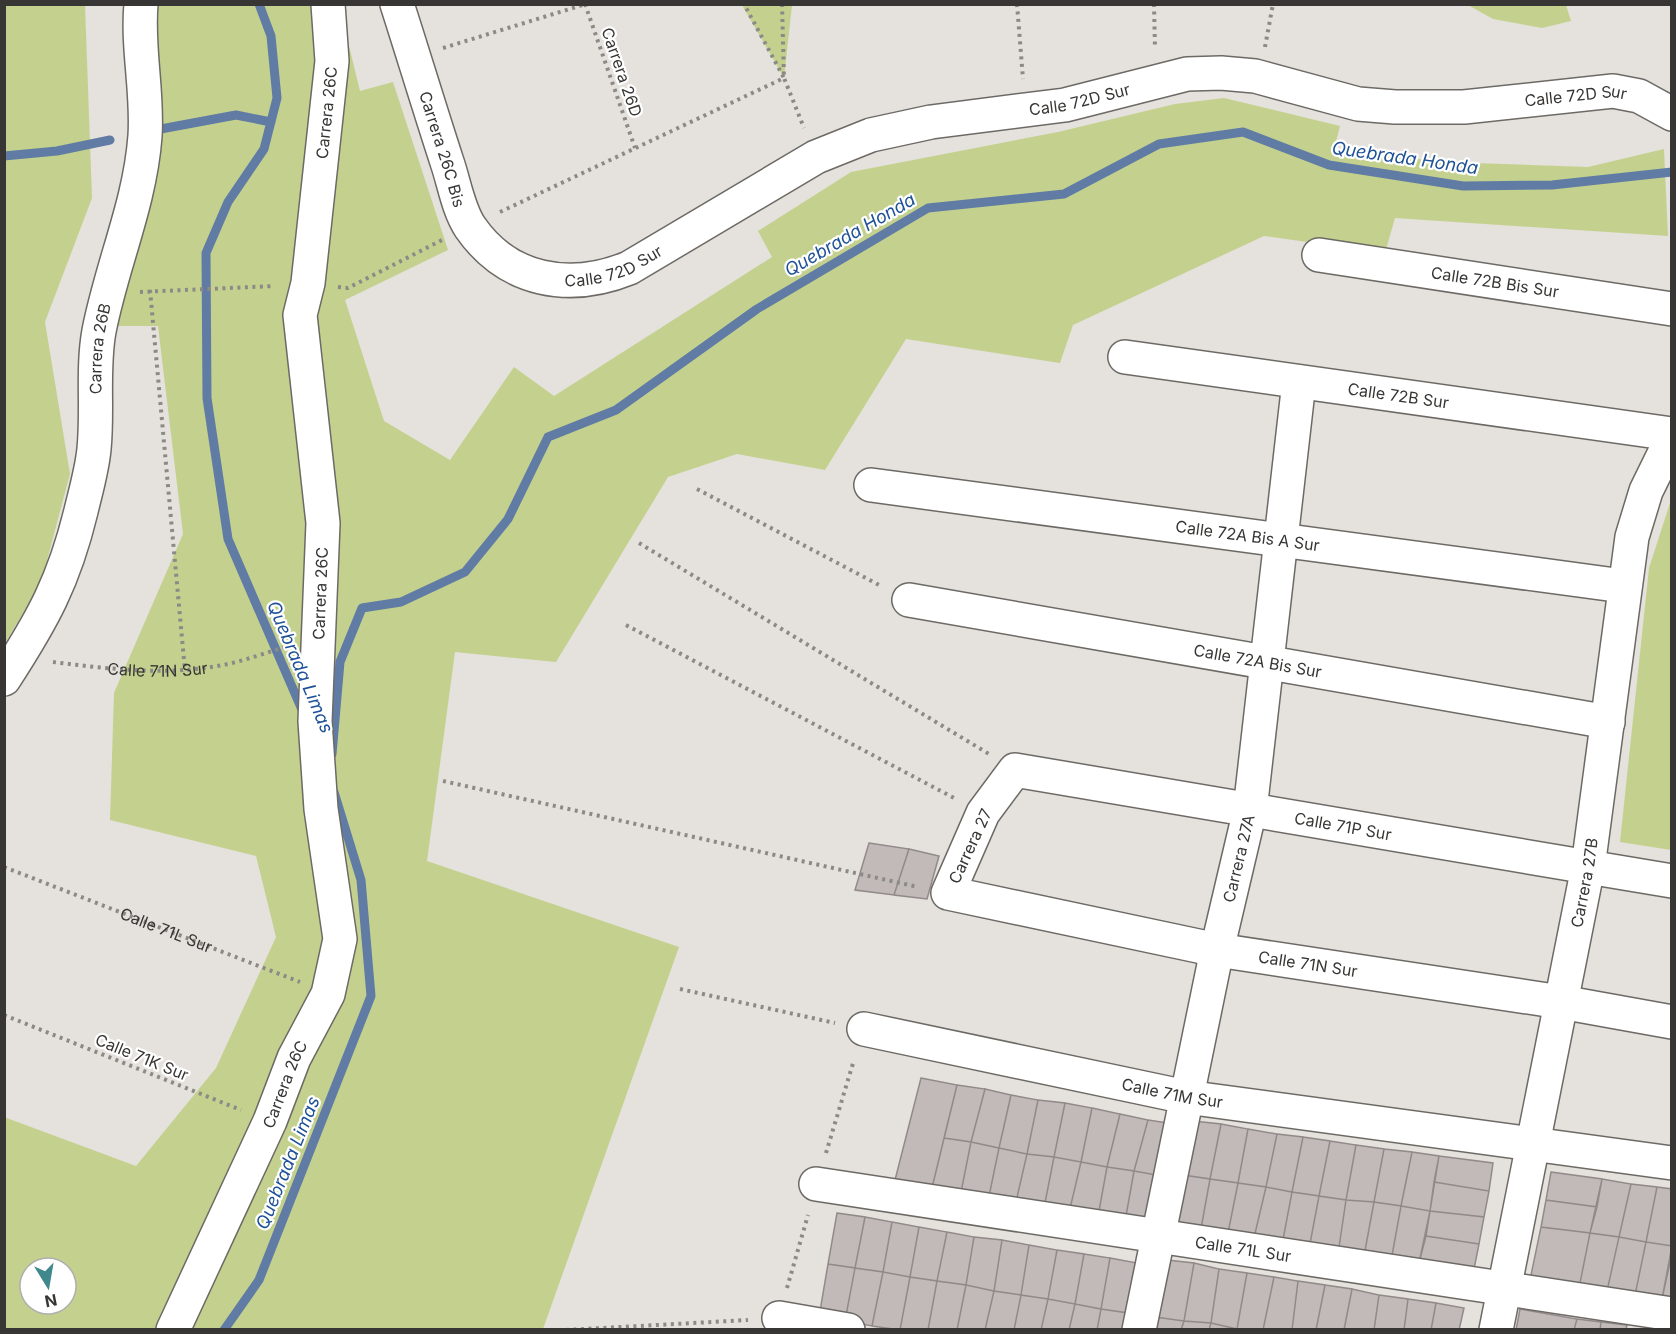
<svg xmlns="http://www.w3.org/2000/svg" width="1676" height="1334" font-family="Inter,sans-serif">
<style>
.green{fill:#c4d18e;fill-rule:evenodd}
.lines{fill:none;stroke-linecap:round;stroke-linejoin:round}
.stream{stroke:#607ca4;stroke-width:9}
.building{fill:#c1bab9;stroke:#918a89;stroke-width:1.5}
.street-casing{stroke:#6d6a65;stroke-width:36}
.secondary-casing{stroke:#6d6a65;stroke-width:36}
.path{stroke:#8c8a86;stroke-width:4;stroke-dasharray:3 4.5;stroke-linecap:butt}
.street{stroke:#fff;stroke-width:33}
.secondary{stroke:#fff;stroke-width:33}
.labels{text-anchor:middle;stroke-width:4.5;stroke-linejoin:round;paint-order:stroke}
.street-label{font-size:16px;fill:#373634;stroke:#fff}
.water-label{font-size:18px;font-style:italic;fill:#1e5197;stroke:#fff}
</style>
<rect width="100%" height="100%" fill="#e5e1dc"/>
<path class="green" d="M5 5H85L92 198 45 322 70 474 41 583 5 643Z
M134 5H339L360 91 393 82 448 250 345 300 384 421 450 460 514 367 554 396 772 257 758 231 851 172 1058 132 1175 104 1224 98 1340 126 1333 153 1473 163 1588 167 1664 149 1668 236 1395 218 1385 253 1264 236 1073 325 1060 363 906 339 825 470 737 454 668 477 556 662 455 652 427 861 679 947 543 1329H5L4 1117 136 1166 216 1068 276 937 256 856 110 820 114 693 183 534 158 326H118L150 191ZM30 1268H66V1304H30Z
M742 5H792L784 78Z
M1468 5H1566L1571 21 1542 28 1493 19Z
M1671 500V850L1620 842 1649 568Z"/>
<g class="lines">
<path class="stream" d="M259 4 271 36 277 98 264 149 228 202 206 253 207 398 228 539 303 712
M150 131 236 115 271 122
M4 156 57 151 110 140
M332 754 340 662 362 608 401 602 465 572 508 519 548 437 616 410 757 309 928 208 1064 194 1159 144 1243 132 1329 165 1463 186 1552 185 1672 172
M224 1330 259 1280 371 996 361 880 334 792"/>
</g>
<path class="building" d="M869 843 909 849 894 895 855 890Z
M909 849 939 856 927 899 894 895Z
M921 1078 957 1085 931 1192 894 1184Z
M957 1085 985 1089 971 1142 944 1138Z
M985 1089 1011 1095 999 1148 971 1142Z
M1011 1095 1038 1100 1027 1154 999 1148Z
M1038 1100 1065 1103 1054 1157 1027 1154Z
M1065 1103 1092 1108 1081 1162 1054 1157Z
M1092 1108 1120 1114 1107 1167 1081 1162Z
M1120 1114 1148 1120 1134 1171 1107 1167Z
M1148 1120 1175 1124 1162 1176 1134 1171Z
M1193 1121 1221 1124 1210 1179 1183 1175Z
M1221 1124 1248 1129 1238 1183 1210 1179Z
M1248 1129 1277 1134 1266 1187 1238 1183Z
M1277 1134 1303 1137 1292 1192 1266 1187Z
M1303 1137 1330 1141 1319 1196 1292 1192Z
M944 1138 971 1142 960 1197 931 1192Z
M1330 1141 1356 1145 1346 1200 1319 1196Z
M971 1142 999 1148 988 1201 960 1197Z
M1356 1145 1384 1149 1374 1202 1346 1200Z
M999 1148 1027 1154 1015 1206 988 1201Z
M1384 1149 1412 1152 1401 1206 1374 1202Z
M1412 1152 1439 1156 1430 1211 1401 1206Z
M1027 1154 1054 1157 1043 1213 1015 1206Z
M1439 1156 1493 1163 1489 1191 1434 1182Z
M1054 1157 1081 1162 1068 1217 1043 1213Z
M1081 1162 1107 1167 1097 1222 1068 1217Z
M1107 1167 1134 1171 1124 1227 1097 1222Z
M1134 1171 1162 1176 1151 1230 1124 1227Z
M1551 1172 1602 1179 1597 1207 1546 1200Z
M1183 1175 1210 1179 1200 1234 1173 1229Z
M1210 1179 1238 1183 1227 1238 1200 1234Z
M1602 1179 1631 1184 1619 1237 1590 1233Z
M1434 1182 1489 1191 1484 1217 1430 1211Z
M1238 1183 1266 1187 1253 1242 1227 1238Z
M1631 1184 1657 1187 1646 1242 1619 1237Z
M1266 1187 1292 1192 1282 1245 1253 1242Z
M1657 1187 1672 1189V1246L1646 1242Z
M1292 1192 1319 1196 1309 1249 1282 1245Z
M1319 1196 1346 1200 1338 1254 1309 1249Z
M1346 1200 1374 1202 1364 1256 1338 1254Z
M1546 1200 1597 1207 1590 1233 1541 1227Z
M1374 1202 1401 1206 1391 1261 1364 1256Z
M1401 1206 1430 1211 1419 1263 1391 1261Z
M1430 1211 1484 1217 1479 1244 1426 1236Z
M837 1213 865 1217 855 1268 828 1264Z
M865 1217 892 1222 883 1272 855 1268Z
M892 1222 919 1227 910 1277 883 1272Z
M919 1227 947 1232 937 1281 910 1277Z
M1541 1227 1590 1233 1579 1288 1530 1280Z
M947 1232 974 1237 966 1285 937 1281Z
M1590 1233 1619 1237 1607 1291 1579 1288Z
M1426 1236 1479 1244 1474 1269 1419 1263Z
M974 1237 1002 1240 994 1291 966 1285Z
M1619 1237 1646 1242 1635 1295 1607 1291Z
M1002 1240 1029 1245 1021 1295 994 1291Z
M1646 1242 1672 1246 1662 1299 1635 1295Z
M1029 1245 1057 1250 1048 1299 1021 1295Z
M1057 1250 1084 1254 1075 1304 1048 1299Z
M1672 1253V1300L1662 1299Z
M1084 1254 1110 1258 1101 1309 1075 1304Z
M1110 1258 1137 1263 1128 1313 1101 1309Z
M1167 1260 1194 1263 1184 1321 1155 1317Z
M1194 1263 1219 1269 1211 1323 1184 1321Z
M828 1264 855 1268 845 1321 819 1317Z
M855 1268 883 1272 872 1326 845 1321Z
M1219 1269 1247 1273 1237 1329 1211 1323Z
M883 1272 910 1277 900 1330 872 1326Z
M1247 1273 1274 1277 1263 1330 1237 1329Z
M910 1277 937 1281 928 1330H900Z
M1274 1277 1298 1281 1292 1330H1263Z
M937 1281 966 1285 957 1330H928Z
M1298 1281 1325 1285 1316 1330H1292Z
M966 1285 994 1291 985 1330H957Z
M1325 1285 1352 1289 1344 1330H1316Z
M1352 1289 1379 1295 1374 1330H1344Z
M994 1291 1021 1295 1014 1330H985Z
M1021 1295 1048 1299 1041 1330H1014Z
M1379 1295 1408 1299 1404 1330H1374Z
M1048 1299 1075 1304 1069 1330H1041Z
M1408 1299 1436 1303 1431 1330H1404Z
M1436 1303 1464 1308 1459 1330H1431Z
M1075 1304 1101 1309 1097 1330H1069Z
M1101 1309 1128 1313 1125 1330H1097Z
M1520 1309 1577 1319 1574 1330H1516Z
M1155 1317 1184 1321 1181 1330H1152Z
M1577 1319 1601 1322 1600 1330H1574Z
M1184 1321 1211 1323 1209 1330H1181Z
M1601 1322 1627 1325 1626 1330H1600Z
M1211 1323 1237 1329 1209 1330Z"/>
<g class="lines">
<g class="street-casing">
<g id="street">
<path id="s3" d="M1319 255 1672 309"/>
<path id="s4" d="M1125 357 1672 434"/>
<path id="s5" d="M871 485 1623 586"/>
<path id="s6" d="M909 600 1608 722"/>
<path id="s7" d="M1588 867 1015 770 983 813 948 893 1217 950 1561 1002 1672 1022"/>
<path id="s8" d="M864 1029 1186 1097 1672 1163"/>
<path id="s9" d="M816 1184 1672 1314"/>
<path d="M779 1318 848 1330"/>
<path id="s10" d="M173 1330 270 1121 294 1058 328 994 340 939 321 809 315 721 323 523 300 315 308 283 332 61 328 4"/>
<path id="s11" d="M1139 1330 1217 950 1250 810 1299 382"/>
</g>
</g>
<g class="secondary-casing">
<g id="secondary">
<path id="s12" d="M397 4C414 57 430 110 447 162 454 182 458 209 470 227 508 282 570 292 629 268L816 157 871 135 931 122 1065 105 1187 74 1221 73 1255 76 1358 104 1395 107H1464L1613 91 1639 96 1672 114"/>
<path id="s13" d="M4 679C43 619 64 581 81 511 86 490 92 470 94 449 98 410 92 369 99 331 112 264 140 204 145 136 148 92 137 48 141 4"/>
<path d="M1588 867 1672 881"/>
<path id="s14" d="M1496 1330 1588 867 1632 537 1646 491 1672 438"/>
</g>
</g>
<g class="path">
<path d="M585 4 635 148"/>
<path d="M782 4 784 78 804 128"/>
<path d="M1017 4 1023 79"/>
<path d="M1154 4 1155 49"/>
<path d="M1265 47 1273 4"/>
<path d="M443 48 586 4"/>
<path d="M500 212 784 78 744 4"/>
<path d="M338 287 348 288 442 240"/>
<path d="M150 290 185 671"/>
<path d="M140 292 274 286"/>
<path d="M697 489 881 586"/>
<path d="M639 543 989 754"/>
<path d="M626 625 956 799"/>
<path id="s1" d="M53 662C109 669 168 676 223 665 244 661 265 653 285 647"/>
<path d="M443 781 918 887"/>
<path id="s2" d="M4 867 300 982"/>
<path d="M680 989 835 1023"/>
<path d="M4 1015 241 1110"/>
<path d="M826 1153 854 1060"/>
<path d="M787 1288 808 1215"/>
<path d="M566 1330 748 1320"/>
</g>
<use href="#street" class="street"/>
<use href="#secondary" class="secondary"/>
</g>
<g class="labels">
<g class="street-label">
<text transform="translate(622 72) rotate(71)" y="6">Carrera 26D</text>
<text dy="6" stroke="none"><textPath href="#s12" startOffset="902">Calle 72D Sur</textPath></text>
<text dy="6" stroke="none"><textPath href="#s12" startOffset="1406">Calle 72D Sur</textPath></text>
<text dy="6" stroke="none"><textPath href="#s10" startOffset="1258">Carrera 26C</textPath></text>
<text dy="6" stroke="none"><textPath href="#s12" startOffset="152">Carrera 26C Bis</textPath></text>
<text dy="6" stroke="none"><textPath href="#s12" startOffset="399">Calle 72D Sur</textPath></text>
<text dy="6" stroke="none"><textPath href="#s3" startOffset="178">Calle 72B Bis Sur</textPath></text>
<text dy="6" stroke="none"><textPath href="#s13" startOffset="350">Carrera 26B</textPath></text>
<text dy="6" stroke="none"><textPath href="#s4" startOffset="276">Calle 72B Sur</textPath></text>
<text dy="6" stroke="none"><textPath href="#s5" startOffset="380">Calle 72A Bis A Sur</textPath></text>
<text dy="6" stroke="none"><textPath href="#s10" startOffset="774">Carrera 26C</textPath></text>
<text dy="6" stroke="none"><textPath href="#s6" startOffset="354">Calle 72A Bis Sur</textPath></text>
<text dy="6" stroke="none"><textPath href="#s1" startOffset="105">Calle 71N Sur</textPath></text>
<text transform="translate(1343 826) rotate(10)" y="6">Calle 71P Sur</text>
<text transform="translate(970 846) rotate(-65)" y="6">Carrera 27</text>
<text dy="6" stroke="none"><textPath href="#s11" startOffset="482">Carrera 27A</textPath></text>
<text dy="6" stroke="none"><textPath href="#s14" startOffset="456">Carrera 27B</textPath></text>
<text dy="6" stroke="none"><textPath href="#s2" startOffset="174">Calle 71L Sur</textPath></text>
<text dy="6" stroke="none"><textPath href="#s7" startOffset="1089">Calle 71N Sur</textPath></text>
<text transform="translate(142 1057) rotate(22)" y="6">Calle 71K Sur</text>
<text dy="6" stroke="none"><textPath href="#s10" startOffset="270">Carrera 26C</textPath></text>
<text dy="6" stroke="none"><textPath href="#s8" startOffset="315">Calle 71M Sur</textPath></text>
<text dy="6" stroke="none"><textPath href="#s9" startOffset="432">Calle 71L Sur</textPath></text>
</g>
<g class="water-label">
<text transform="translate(1405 158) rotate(8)" y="6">Quebrada Honda</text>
<text transform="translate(850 235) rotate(-30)" y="6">Quebrada Honda</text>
<text transform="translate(300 667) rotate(67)" y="6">Quebrada Limas</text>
<text transform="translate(288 1163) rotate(-68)" y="6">Quebrada Limas</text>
</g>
</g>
<rect width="1676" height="1334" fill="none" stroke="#373634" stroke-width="12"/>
<g transform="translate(48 1286) rotate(169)"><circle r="28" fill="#ffffff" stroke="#afafae" stroke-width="1.5"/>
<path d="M0-4.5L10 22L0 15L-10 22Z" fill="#40888b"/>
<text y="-9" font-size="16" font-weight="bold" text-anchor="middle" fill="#373634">N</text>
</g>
</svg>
